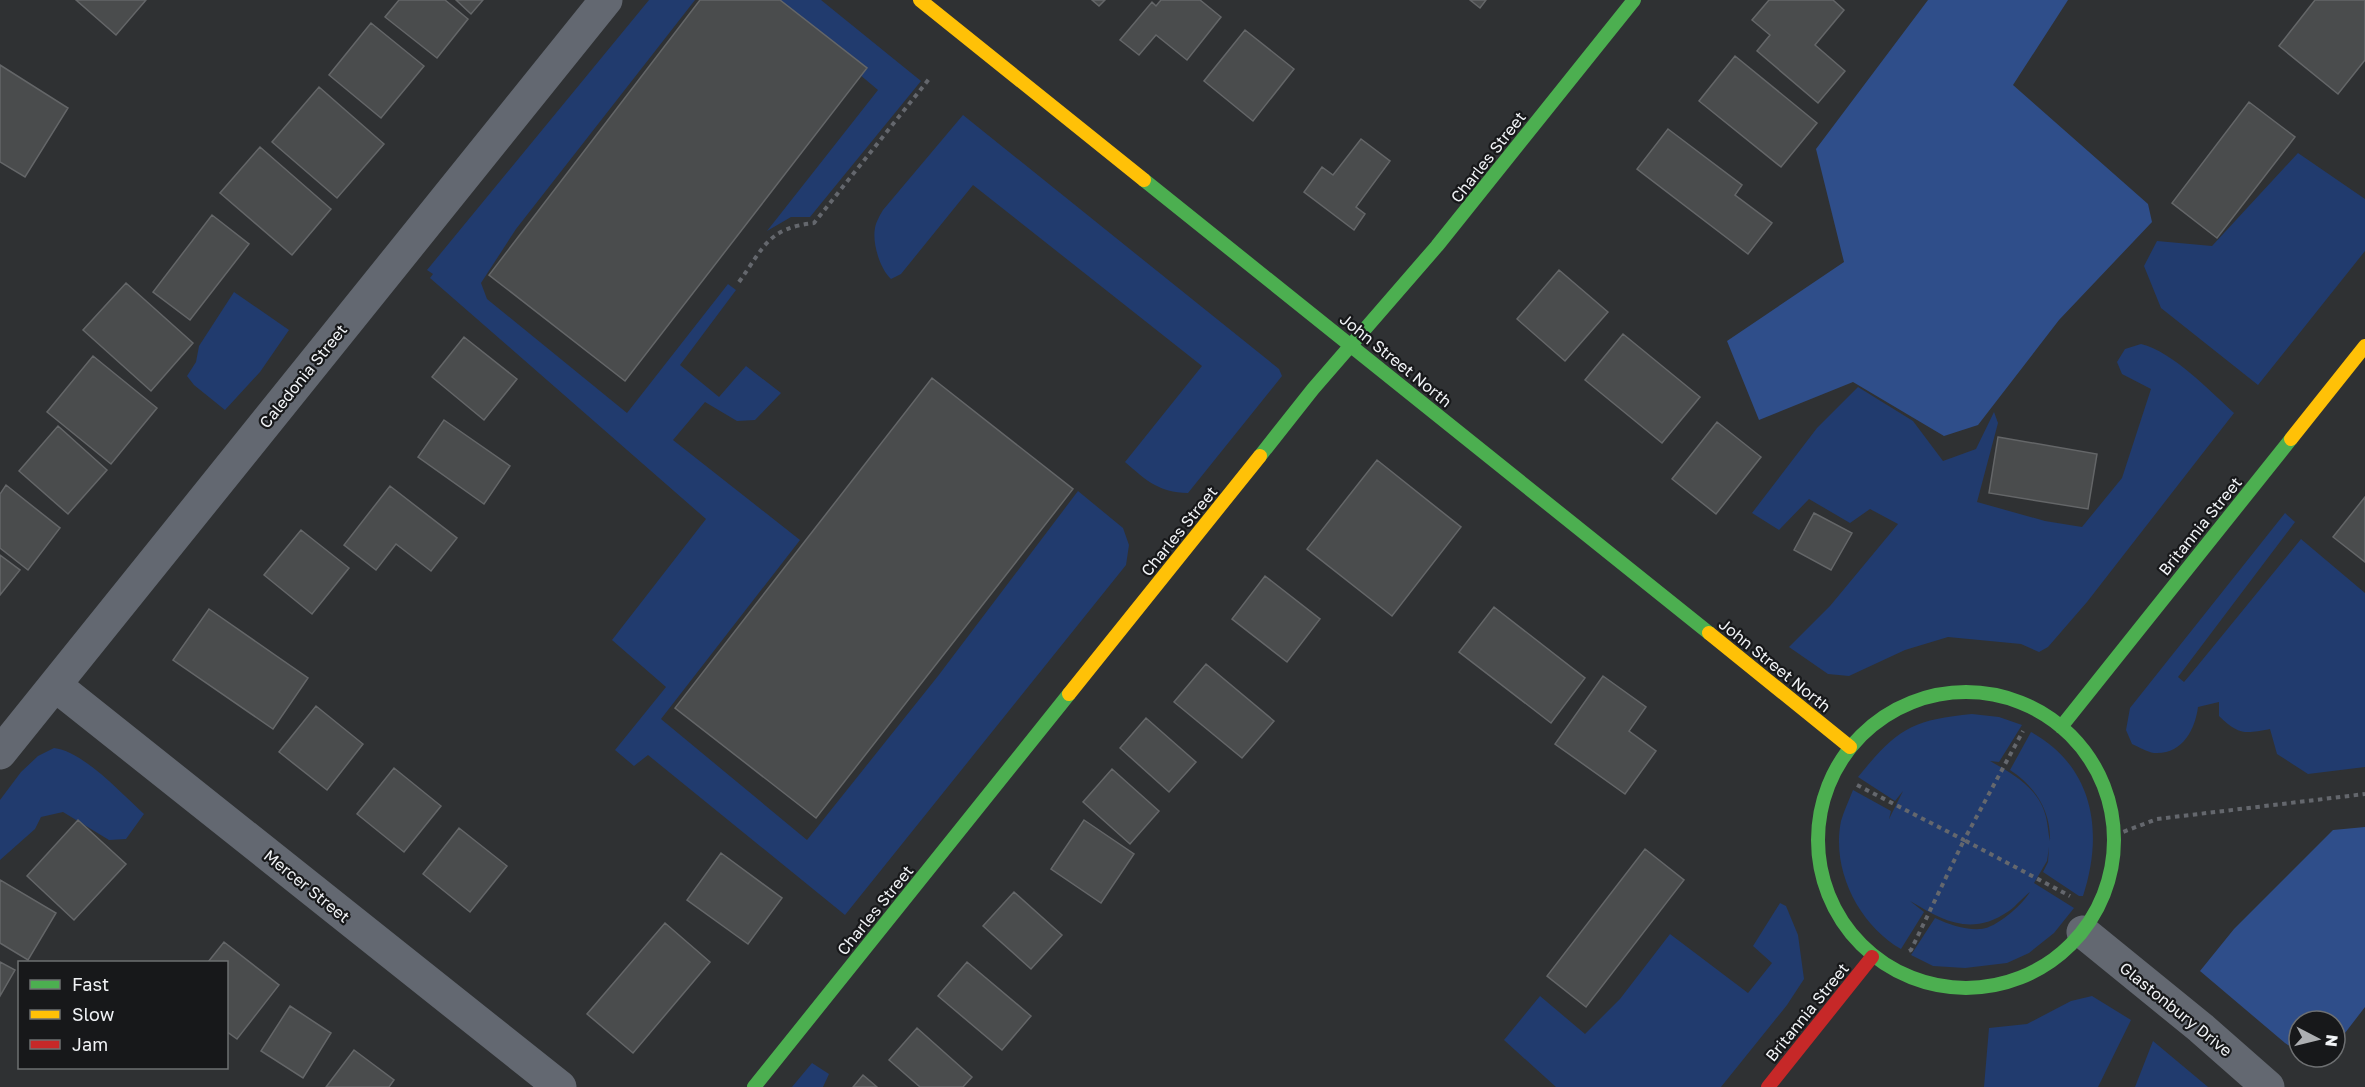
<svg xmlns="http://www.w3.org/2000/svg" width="2365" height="1087" font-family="'Golos Text',sans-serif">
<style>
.green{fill:#213b6e}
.forest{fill:#2f4e8a}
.building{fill:#4a4c4d;stroke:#646668;stroke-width:1.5}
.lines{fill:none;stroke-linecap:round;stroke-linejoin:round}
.path{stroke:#64676d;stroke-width:4;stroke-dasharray:4.5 4.5;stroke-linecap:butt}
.street{stroke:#636871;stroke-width:33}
.fast{stroke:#4caf50;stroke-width:14}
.slow{stroke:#ffc107;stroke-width:14}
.jam{stroke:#c62828;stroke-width:14}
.labels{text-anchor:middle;stroke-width:4.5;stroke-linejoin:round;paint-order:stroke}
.street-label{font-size:16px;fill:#f1f3f6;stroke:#17181a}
</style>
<rect width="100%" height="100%" fill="#2f3133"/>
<path class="green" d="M649 0H695L516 229 481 283 487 299 627 413 728 284 736 290 680 365 719 397 746 366 781 393 755 420 737 421 705 402 673 440 800 540 661 719 807 840 938 676 1078 491 1123 528 1129 545 1126 565 845 915 648 755 634 766 615 750 666 687 612 640 706 519 430 278 433 274 427 270Z
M771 0H821L921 81 810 217H791L767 231 878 90Z
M963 115 1279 369 1282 376 1188 493C1158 492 1147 481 1125 462L1202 366 973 185 901 274 891 279C880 269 872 243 875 228 876 222 880 215 883 210Z
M2298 153 2365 199V251L2258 385 2161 308 2144 266 2157 241 2212 246Z
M234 292 289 330 260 372 225 410 194 385 187 376 196 362 199 346Z
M2141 344C2173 352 2209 390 2234 413L2087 602 2048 647 2039 652 2021 644 1948 637 1905 650 1849 676 1828 674 1789 647 1830 606 1898 524 1870 509 1850 523 1809 499 1779 530 1752 513 1817 428 1858 387 1913 421 1943 461 1976 449 1994 412 1998 423 1977 502 2045 521 2082 527 2122 478 2151 389 2122 374 2117 362 2125 349Z
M2285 513 2295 522 2178 677 2184 682 2190 675 2301 539 2365 593V767L2308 774 2277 754 2270 729C2244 734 2239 735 2219 716V702L2198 707C2195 730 2182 755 2154 753 2147 752 2139 747 2132 744L2126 730 2130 708Z
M1972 714 1999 717 2022 725 1999 762 1990 761C2013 774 2039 788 2046 817 2048 825 2048 833 2050 841 2051 811 2035 786 2010 770L2031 732C2094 767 2104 832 2083 896H2079L2043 872 2048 862 2049 847 2047 861 2034 883 2074 908 2054 933 2029 953 2007 963 1965 968 1933 966 1911 955 1935 918C1950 925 1965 930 1981 929 1996 928 2022 905 2030 892 2023 897 2016 906 2009 911 1971 937 1944 921 1910 901L1924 912 1901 949C1859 925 1831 870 1841 821 1844 811 1849 800 1853 790L1891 811 1889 819 1903 791 1895 801 1858 777C1897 729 1911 720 1972 714Z
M54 748C83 751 122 794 144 814L126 839 109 840 63 812 41 817 35 829 0 860V800L21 772 38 756Z
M1780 903 1786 906 1798 935 1804 979 1787 1005 1721 1087H1556L1504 1040 1540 996 1585 1034 1620 999 1670 934 1748 993 1772 963 1753 946Z
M2092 996 2131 1020 2098 1087H1984L1989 1028 2027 1024 2071 1001Z
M2153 1041 2208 1087H2135Z
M812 1063 829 1074 823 1087H792Z"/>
<path class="forest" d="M1928 0H2068L2013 85 2148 204 2152 222 2059 320 1978 425 1944 436 1853 382 1759 420 1727 341 1844 262 1816 149Z
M2365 827V1007L2335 1046V1021H2299V1052L2285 1043 2200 971 2234 929 2333 830Z"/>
<path class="building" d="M76 0H146L116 35Z
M399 0H445L468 19 437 58 385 17Z
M456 0H483L471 14Z
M700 0H780L867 68 625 381 489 275Z
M1092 0H1105L1099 6Z
M1161 0H1200L1221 17 1187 60 1156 35 1139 55 1120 40 1152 2 1156 6Z
M1470 0H1486L1480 8Z
M1769 0H1833L1844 10 1815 45 1845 71 1818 103 1757 51 1770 35 1752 20Z
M2315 0H2365V60L2338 94 2279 46Z
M371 23 424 66 381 118 329 75Z
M1245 30 1294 69 1253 121 1204 81Z
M1735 56 1817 123 1781 167 1699 101Z
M0 65 68 108 25 177 0 162Z
M319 87 384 144 337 198 272 142Z
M2249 102 2295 137 2217 238 2172 203Z
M1668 129 1742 185 1735 195 1772 223 1748 254 1637 169Z
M1361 139 1390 161 1356 207 1365 214 1354 230 1304 192 1322 167 1333 175Z
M260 147 331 209 292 255 220 193Z
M212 215 249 244 190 320 153 292Z
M1559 270 1608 312 1565 361 1517 319Z
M126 283 193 343 151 391 83 330Z
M1623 334 1700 397 1662 443 1585 380Z
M464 337 517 379 484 420 432 377Z
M93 356 157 408 111 464 47 412Z
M932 378 1073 489 816 818 675 708Z
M444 420 510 466 484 504 418 457Z
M1717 422 1761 457 1716 514 1672 479Z
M58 426 107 470 68 514 19 471Z
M1998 437 2097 454 2088 509 1989 493Z
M1377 460 1461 527 1392 616 1307 549Z
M6 485 60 528 28 570 0 548V494Z
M390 486 457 538 431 571 396 544 376 570 344 545Z
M2365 497V562L2333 537Z
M1814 513 1852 533 1831 570 1794 550Z
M301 530 349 568 312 614 264 575Z
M0 555 20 570 0 595Z
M1265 576 1320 619 1287 662 1232 619Z
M1494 607 1585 678 1551 723 1459 652Z
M209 609 308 678 273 729 173 660Z
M1206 664 1274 721 1242 758 1174 702Z
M1603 676 1646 707 1629 731 1656 751 1625 794 1555 744Z
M316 706 363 744 327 790 279 752Z
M1146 718 1196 762 1169 792 1120 748Z
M394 768 441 806 404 852 357 814Z
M1112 769 1159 811 1130 844 1083 802Z
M78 820 126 864 74 920 27 876Z
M1084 820 1134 854 1101 903 1051 869Z
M459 828 507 866 470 912 423 874Z
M1645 849 1684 880 1586 1007 1547 976Z
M721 853 782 898 748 944 687 900Z
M0 880 56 913 28 960 0 943Z
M1014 892 1062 935 1031 969 983 926Z
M665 923 710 962 633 1053 587 1014Z
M224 942 279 985 237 1039 226 1031V962H208Z
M0 962 15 970 0 996Z
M967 962 1031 1016 1002 1050 938 996Z
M290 1006 331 1033 303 1078 261 1051Z
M917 1028 972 1077 963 1087H920L889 1060Z
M354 1050 394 1080 389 1087H326Z
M863 1075 877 1087H853Z"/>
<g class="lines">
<path class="path" d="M739 282C764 247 768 228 814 223L929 79
M1857 785 1964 840 2023 731
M2115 835 2157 819 2365 794
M1909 951 1911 950 1964 840 2070 896"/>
<path class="street" d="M55 685 560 1087
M0 753 606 0
M2083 932 2201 1028 2268 1087"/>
<path class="fast" d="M1144 180 1709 633
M1260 456 1313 389 1437 246 1634 0
M1818 840a148 148 0 1 1 296 0a148 148 0 1 1-296 0Z
M2061 727 2291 439
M754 1087 1069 694"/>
<path class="slow" d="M920 0 1144 180
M2291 439 2365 346
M1709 633 1850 747
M1069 694 1260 456"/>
<path class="jam" d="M1768 1087 1872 957"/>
</g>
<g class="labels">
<g class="street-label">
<text transform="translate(1488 157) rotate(-52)" y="6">Charles Street</text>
<text transform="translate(1396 360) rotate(39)" y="6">John Street North</text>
<text transform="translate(303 376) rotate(-51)" y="6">Caledonia Street</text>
<text transform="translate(2200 526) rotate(-51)" y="6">Britannia Street</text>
<text transform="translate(1179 531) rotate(-51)" y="6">Charles Street</text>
<text transform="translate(1775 665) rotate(39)" y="6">John Street North</text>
<text transform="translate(307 886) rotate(39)" y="6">Mercer Street</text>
<text transform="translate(875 910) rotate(-51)" y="6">Charles Street</text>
<text transform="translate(2176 1009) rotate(39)" y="6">Glastonbury Drive</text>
<text transform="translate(1807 1012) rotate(-51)" y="6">Britannia Street</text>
</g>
</g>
<rect x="18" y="961" width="210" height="108" fill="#17181a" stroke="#6e7072" stroke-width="1.5"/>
<rect x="30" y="980" width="30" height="9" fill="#4caf50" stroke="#6e7072" stroke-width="1.5"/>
<text x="72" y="991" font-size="18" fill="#f1f3f6">Fast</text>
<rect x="30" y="1010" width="30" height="9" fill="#ffc107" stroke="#6e7072" stroke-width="1.5"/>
<text x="72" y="1021" font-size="18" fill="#f1f3f6">Slow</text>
<rect x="30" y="1040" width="30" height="9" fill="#c62828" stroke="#6e7072" stroke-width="1.5"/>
<text x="72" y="1051" font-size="18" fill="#f1f3f6">Jam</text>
<g transform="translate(2317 1039) rotate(97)"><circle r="28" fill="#17181a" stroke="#6e7072" stroke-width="1.5"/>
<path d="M0-4.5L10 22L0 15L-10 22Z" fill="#adafb2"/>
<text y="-9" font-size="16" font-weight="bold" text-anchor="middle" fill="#f1f3f6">N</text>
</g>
</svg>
